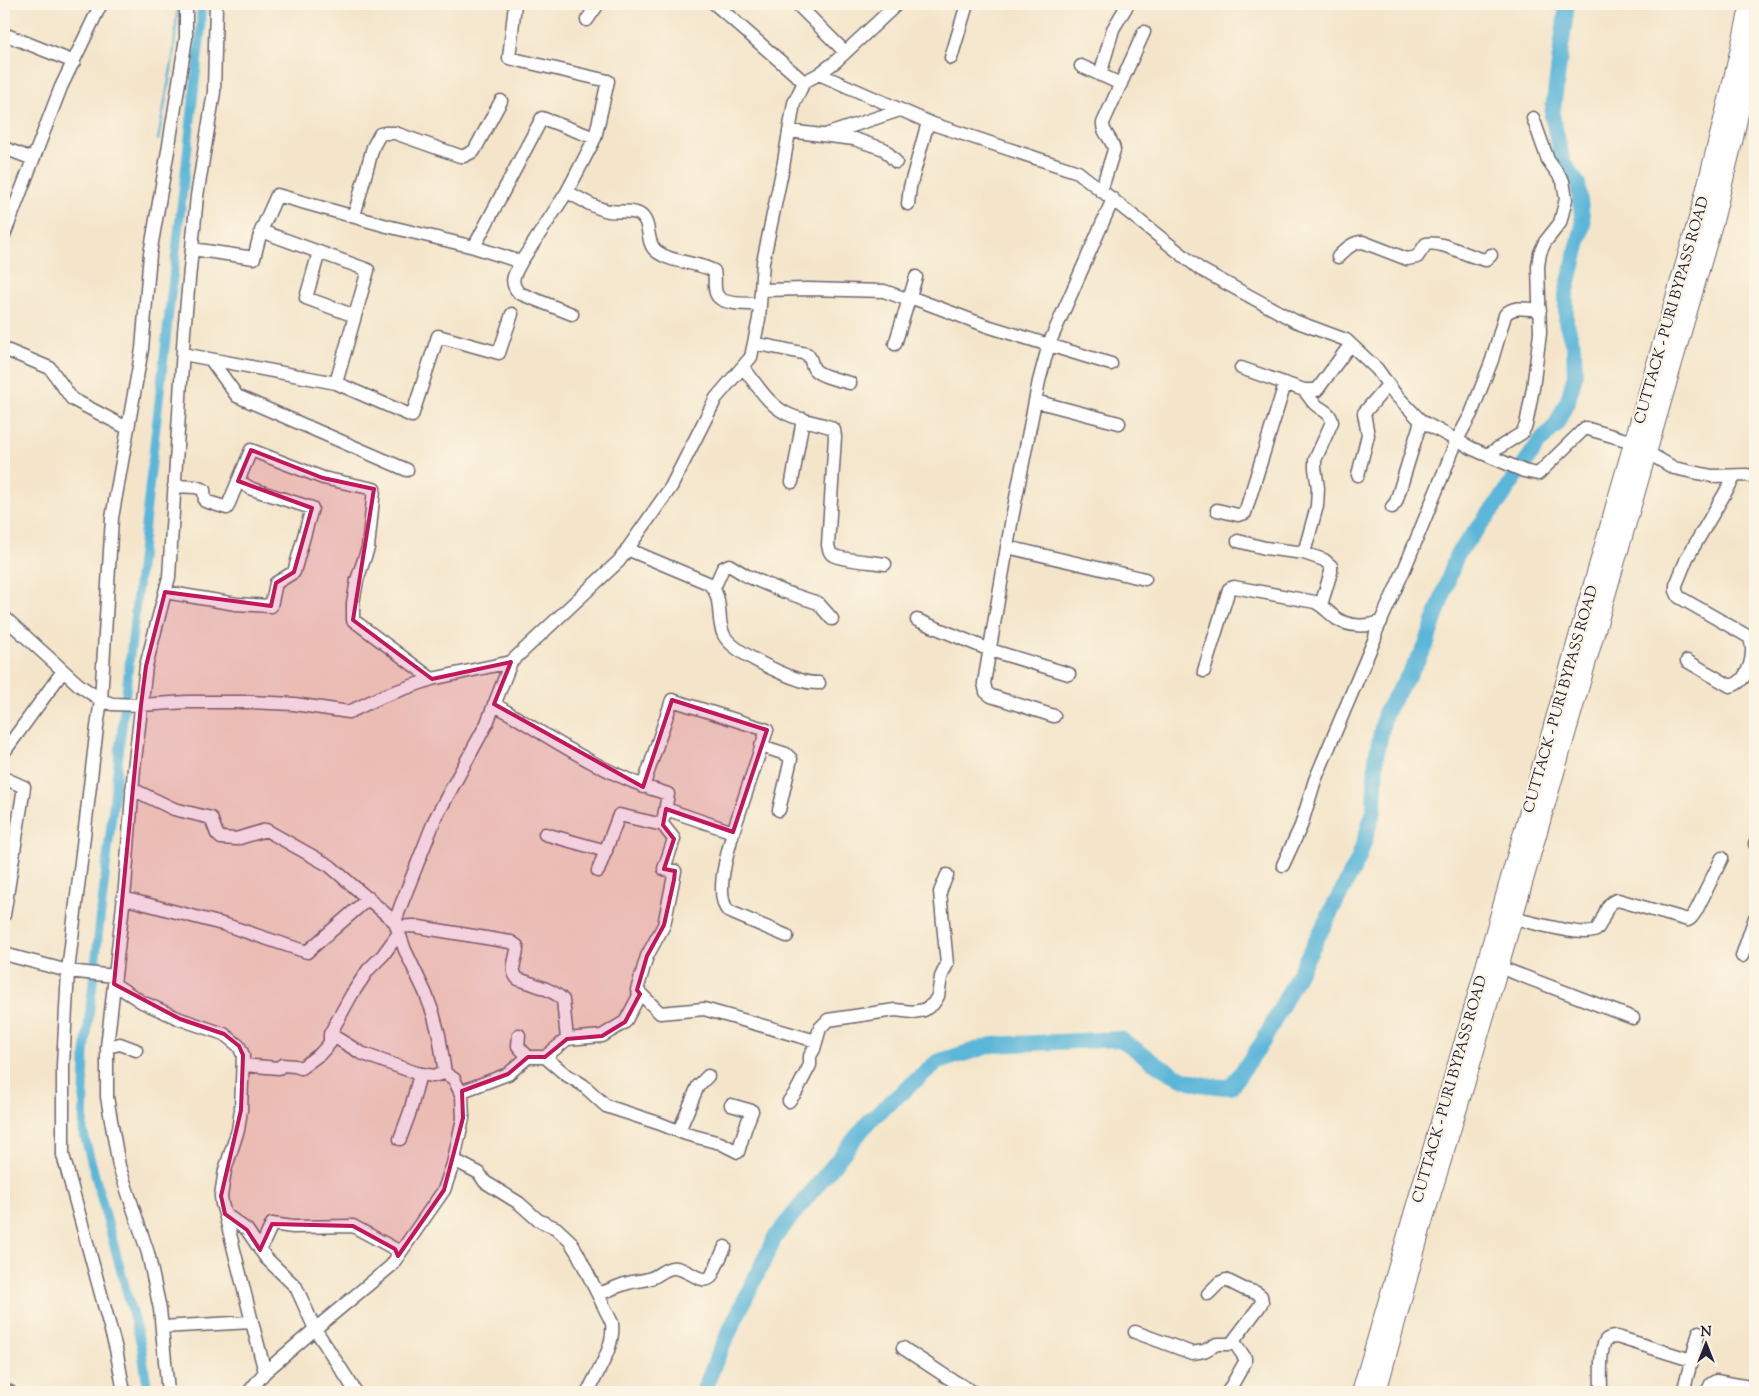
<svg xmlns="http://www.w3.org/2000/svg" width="1759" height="1396" font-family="'Sorts Mill Goudy',serif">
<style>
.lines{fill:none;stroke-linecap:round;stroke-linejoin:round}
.stream{stroke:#5cb6d9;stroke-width:2.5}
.canal{stroke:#5cb6d9;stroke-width:9}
.river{stroke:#5cb6d9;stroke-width:16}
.minor-casing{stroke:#6c666d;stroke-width:15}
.highway-casing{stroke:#6c666d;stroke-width:20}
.minor{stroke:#fff;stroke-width:12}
.highway{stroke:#fff;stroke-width:18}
.marked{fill:#c2185b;fill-opacity:0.2;stroke:#c2185b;stroke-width:4;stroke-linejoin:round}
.labels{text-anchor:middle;stroke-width:4.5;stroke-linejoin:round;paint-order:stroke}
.street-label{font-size:15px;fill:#22223b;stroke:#fcf5e5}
</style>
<rect width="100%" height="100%" fill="#fcf5e5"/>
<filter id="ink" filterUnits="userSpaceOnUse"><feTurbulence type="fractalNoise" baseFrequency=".02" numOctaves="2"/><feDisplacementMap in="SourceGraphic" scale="10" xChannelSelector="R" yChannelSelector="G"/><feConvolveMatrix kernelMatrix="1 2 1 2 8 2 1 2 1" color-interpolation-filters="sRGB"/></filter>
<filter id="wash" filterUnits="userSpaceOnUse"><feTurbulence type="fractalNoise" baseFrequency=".0096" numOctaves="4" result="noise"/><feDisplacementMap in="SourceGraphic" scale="20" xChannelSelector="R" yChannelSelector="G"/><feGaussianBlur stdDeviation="1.12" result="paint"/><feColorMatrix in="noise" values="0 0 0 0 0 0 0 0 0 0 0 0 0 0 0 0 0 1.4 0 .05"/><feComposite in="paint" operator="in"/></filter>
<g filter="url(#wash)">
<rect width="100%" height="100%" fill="#f4e5ca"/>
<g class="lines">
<path class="stream" d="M158 140 173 58 178 4"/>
<path class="canal" d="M148 1392 141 1345 83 1131 85 1053 201 31V4"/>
<path class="river" d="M703 1392 719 1353 775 1237 870 1120 937 1062 992 1045 1120 1039C1132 1046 1143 1055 1155 1063 1179 1080 1202 1087 1231 1087L1264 1040 1358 860 1374 811 1376 757 1385 713 1425 648 1457 554 1500 500 1538 444 1556 425 1568 400 1575 375 1574 348 1566 322V294L1583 225 1578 184 1563 162 1552 116 1567 4"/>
</g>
</g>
<g filter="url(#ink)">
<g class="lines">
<g class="minor-casing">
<path id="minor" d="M515 4 509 58 608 81 595 138 567 192
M715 4 804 82 819 74 933 124 1078 172 1200 269 1295 321 1346 340 1377 369 1395 394 1421 421 1473 449 1524 471 1538 474 1585 428 1626 440 1674 468 1712 476 1747 475 1755 477
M797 4 845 52
M587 20 598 4
M4 34 74 62
M951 58 967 4
M1081 66 1121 84
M819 74 835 62 897 4
M1100 75 1113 29 1128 4
M789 131 854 139 884 149 896 162
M828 134 900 110
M4 148 33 159
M1101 191 1114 150C1113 139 1102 133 1103 123L1144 32
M908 204 910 187 928 122
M354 216 373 147 380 134 385 133H395L460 156H464L474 151 501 101
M261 231 277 195 387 226 474 247 542 118 595 138
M4 235 61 87 101 4
M474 247 521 262 567 192C580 198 595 209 609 211 619 213 630 209 639 214 652 221 645 242 656 251 673 264 696 261 714 271 716 278 713 289 717 295 722 305 750 304 760 304
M319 252 306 298 355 316
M1338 257C1345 250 1352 242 1363 242L1407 259 1417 257 1426 244C1443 240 1467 257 1486 260L1491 255
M521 262C515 274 508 281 519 293L572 314
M761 290 808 289 884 291 909 300
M910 297 987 326 1111 364
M754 343 807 354C812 359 811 364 814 369 821 377 840 380 850 383
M895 344 916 277
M4 349 50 368 72 399 127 428
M183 354 336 383 368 270 261 231 254 258 192 249
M211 360 237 396 407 470
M743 367C757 385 770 408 792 416 805 421 818 423 830 427L834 430 835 437 828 545C829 549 829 553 833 555 840 560 875 562 885 564
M1241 368 1304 390H1317L1350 345
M336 383 412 416 438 336 499 353 512 314
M1035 401 1119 423
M1487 455 1522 433 1526 425 1533 388 1540 333 1538 266 1540 253 1545 242 1560 223 1566 199 1563 181 1548 160 1533 118
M1358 475 1368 435 1364 413 1388 385
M792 482 803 419
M174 486 196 487 204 490 205 501 227 508 251 450 323 478 374 489 368 548 357 580 353 603V620L432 679
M1392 507 1396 502 1421 421
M1217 510 1238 515 1245 513 1285 384
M1238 541 1265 548 1304 553 1317 506 1318 488 1315 468V460L1332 422C1330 411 1322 411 1315 404 1311 400 1308 395 1304 390
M1007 547 1145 579
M627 549 708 583C724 596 716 616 723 633 729 651 782 674 800 680 805 682 812 683 819 683
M1304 553 1324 560 1331 566V572L1321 605
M714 588 723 568 729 565 747 576 785 592 818 603 832 619
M165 592 236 604 271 606 276 583 294 572 312 508 252 489 238 481
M4 617 79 685 101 700 112 704 141 705 187 702H249L294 704 349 712 383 696 432 679 511 662
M917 620 990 650 1069 674
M1687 661 1730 686C1749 683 1757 651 1749 637L1679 597 1676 591V585L1687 558 1735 476
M1204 671 1229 589 1234 587 1315 602C1323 606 1329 613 1337 619 1350 627 1367 627 1381 622
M494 704C549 737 607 777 668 794L664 817
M1054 716 991 696 986 692 984 683 1012 518 1039 381 1049 344 1113 199
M761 746 786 754 791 759 779 810
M4 752 63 671
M4 778 24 787 4 915
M643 787 672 700 767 730 733 832 666 809
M132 789 174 809 211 818 217 834 221 838 236 839 266 830 330 866 395 922
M733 832C728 852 714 894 728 911L787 936
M545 834 606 851
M1755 844V843
M1283 865 1301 826 1315 780 1375 638 1376 632 1404 570 1457 440 1471 414 1492 360 1505 315C1513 305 1528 309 1540 310
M598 871 619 815 663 825 674 839 664 869 675 871 664 925 647 956 637 990 660 1013 704 1009 816 1041
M123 898 226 925 307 952 369 898
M1512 918C1526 921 1587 938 1596 930 1605 921 1604 902 1618 900L1688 920 1691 918 1696 911 1722 858
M397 927 413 926 504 941 511 942 517 946C518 957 508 969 518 979 530 983 555 990 563 1000L567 1039
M4 954 68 971 115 976
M1742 956 1755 918
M1499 967 1633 1018
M114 984 142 1002 180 1019 224 1034 239 1046 243 1055 241 1110 238 1130 225 1170 221 1196 222 1204 225 1214 247 1230 266 1258 296 1287 315 1329 391 1266 444 1190 453 1164 463 1118 462 1096 454 1079 445 1073 439 1035 433 1013 425 992 405 950 395 922 401 905 435 819 487 723 511 662 619 561 671 487 716 398 751 357 759 319 763 262 783 167 794 103 804 82
M330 1034 361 1053 416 1073 433 1076 445 1073
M107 1047 120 1044 136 1050
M528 1057H545L565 1074 583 1085 606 1106 658 1123 686 1134 720 1143 738 1152 746 1126 752 1111 731 1105
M545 1057 567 1039 602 1036 625 1022 640 994
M243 1065 279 1068 282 1065 295 1066 301 1068 320 1054 330 1043V1034L352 994 368 970 383 955 399 933
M460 1092 508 1074 528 1057 518 1046 519 1035
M789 1101 796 1092 810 1065V1056L814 1049 820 1028 828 1020 895 1010 913 1012 924 1010 933 1004 938 996 941 977 947 964 940 892 947 875
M679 1131 698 1086 708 1076
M400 1139 410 1112 420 1074
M454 1160 479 1173 485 1182 519 1203 538 1220 556 1228 570 1241 578 1254 612 1323C615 1347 597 1372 588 1392
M225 1214 252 1322
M260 1250 272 1224 293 1227 353 1226 395 1249 398 1256
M598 1294C608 1291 617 1286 628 1283 635 1281 643 1281 651 1278 658 1276 664 1269 672 1268 686 1266 701 1286 711 1277L725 1247
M162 1327 252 1322 265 1372
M1135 1332 1192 1353 1204 1351 1217 1344H1231L1259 1307 1262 1302 1261 1296 1257 1293 1244 1289 1226 1280 1219 1283 1208 1294
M903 1348 947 1377 973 1392
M4 1389 10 1392
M124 1392 116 1349 63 1155V1065L68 971 97 727 101 700 112 518 142 349 150 254 169 145 186 38V4
M168 1392 160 1309 148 1253 119 1166 107 1097V1047L125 887 134 769 146 666 169 577 184 332 197 196 214 92 216 4
M249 1392 265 1372 315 1329 356 1392
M1228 1392 1245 1362V1358L1234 1342
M1601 1392C1601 1381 1599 1349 1606 1340 1609 1337 1613 1337 1617 1337L1691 1360
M1683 1392 1699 1332
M1707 1392 1711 1384 1716 1381 1755 1388"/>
</g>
<g class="highway-casing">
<path id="highway" d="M1361 1392 1468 1027 1617 499 1701 208 1729 96 1750 4
M1377 1392 1425 1215 1464 1088 1715 217 1734 138 1755 38"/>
</g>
<use href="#minor" class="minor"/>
<use href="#highway" class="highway"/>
</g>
</g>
<path class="marked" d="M251 450 323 478 374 489 353 620 432 679 511 662 494 704 643 787 672 700 767 730 733 832 666 809 663 825 674 839 664 869 675 871 674 880 664 925 647 956 637 990 640 994 625 1022 602 1036 567 1039 545 1057H528L508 1074 462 1091 463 1118 444 1190 398 1256 395 1249 353 1226 272 1224 260 1250 247 1230 225 1214 221 1196 241 1110 243 1055 239 1046 224 1034 180 1019 114 984 141 705 146 666 165 592 271 606 276 583 294 572 312 508 238 481Z"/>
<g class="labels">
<g class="street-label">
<text transform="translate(1671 310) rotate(-74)" y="5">CUTTACK - PURI BYPASS ROAD</text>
<text transform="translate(1560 699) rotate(-74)" y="5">CUTTACK - PURI BYPASS ROAD</text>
<text transform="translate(1449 1089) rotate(-74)" y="5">CUTTACK - PURI BYPASS ROAD</text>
</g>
</g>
<rect width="1759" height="1396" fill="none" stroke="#fcf5e5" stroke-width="20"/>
<g transform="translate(1706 1344)" stroke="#fcf5e5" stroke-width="4" paint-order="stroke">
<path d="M0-4L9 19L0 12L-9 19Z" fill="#22223b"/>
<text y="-8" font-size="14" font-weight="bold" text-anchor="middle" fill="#22223b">N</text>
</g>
</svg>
